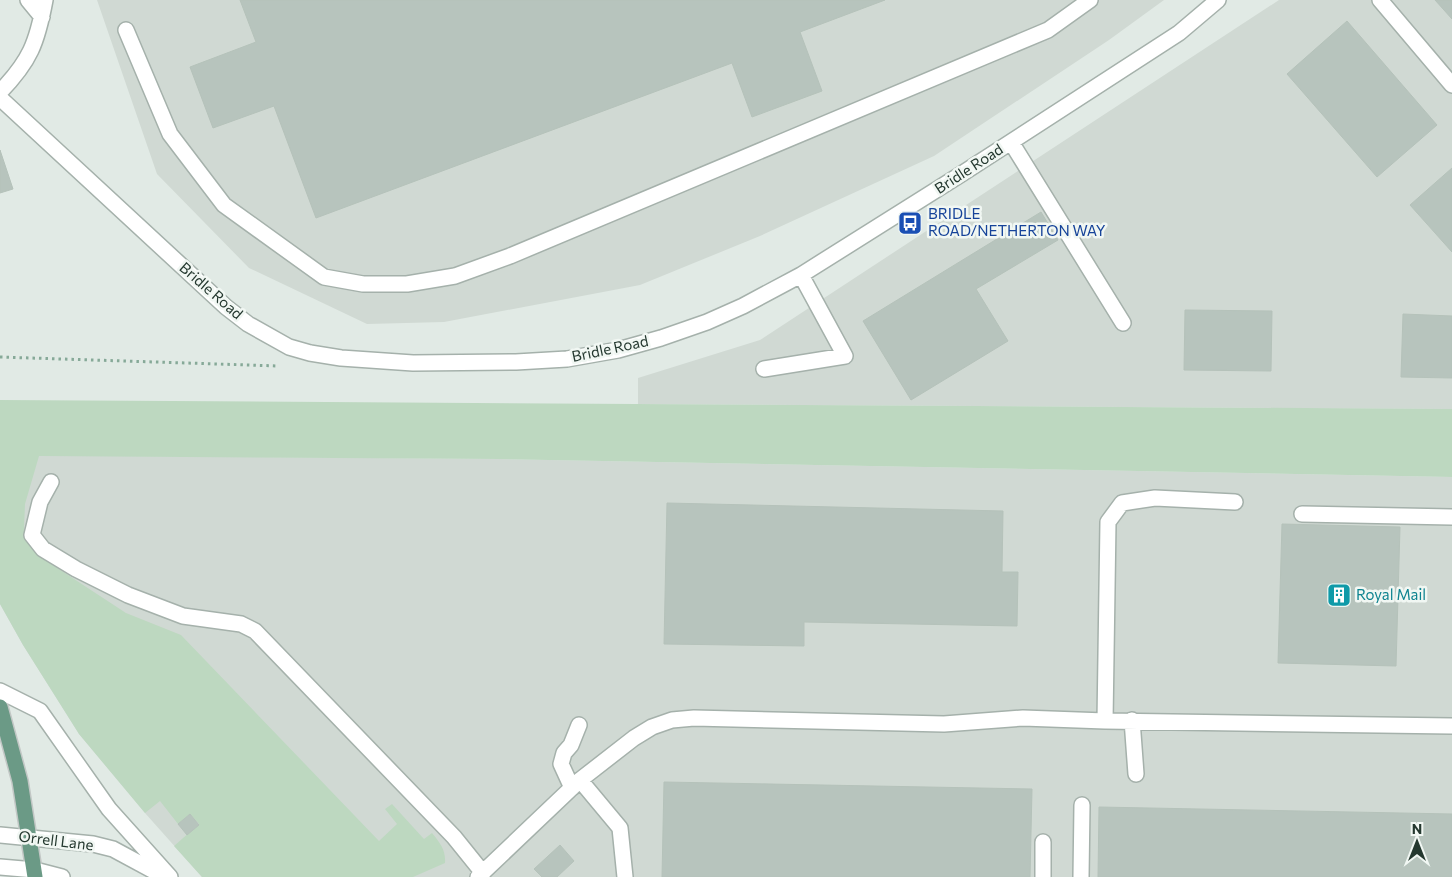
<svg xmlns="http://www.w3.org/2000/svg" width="1452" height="877" font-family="Commissioner,sans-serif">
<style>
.built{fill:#d0d9d3}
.green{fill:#bdd8c0}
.building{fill:#b7c4bd;stroke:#b5c2ba}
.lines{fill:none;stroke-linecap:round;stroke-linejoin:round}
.minor-casing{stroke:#a5b1ab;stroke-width:18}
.major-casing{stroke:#c2c7c5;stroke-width:18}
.path{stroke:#86a998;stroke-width:3;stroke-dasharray:2.5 4;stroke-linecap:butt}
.minor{stroke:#fff;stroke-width:15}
.major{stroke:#6b9a86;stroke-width:15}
.labels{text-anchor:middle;stroke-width:5;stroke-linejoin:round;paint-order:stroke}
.street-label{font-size:15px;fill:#24382f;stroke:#f1f7f3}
.transit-label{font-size:15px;fill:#164399;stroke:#f1f7f3;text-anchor:start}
.culture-label{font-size:15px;fill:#0d838f;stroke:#f1f7f3;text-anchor:start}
</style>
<rect width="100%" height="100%" fill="#e1eae5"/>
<path class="built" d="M97 0H1164L1109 40 934 156 760 236 640 285 444 322 367 324 249 268 157 174Z
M1279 0H1452V409L638 404V378L760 340Z
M0 455 498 459 1452 477V877H202L145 813 79 734 23 645 0 604Z"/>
<path class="green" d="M0 400 1452 409V477L498 459 39 456 25 504 24 529 29 543 45 560 126 613 181 635 379 841 397 824 385 809 392 804 424 839 432 833C440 843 446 850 445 863L413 877H202L174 846 199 824 190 814 178 824 160 801 145 813 79 734 23 645 0 604Z"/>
<path class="building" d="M240 0H885L800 32 822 91 752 117 732 63 316 218 274 106 213 128 190 67 256 42Z
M1435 0H1452V19Z
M1347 21 1437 125 1377 177 1287 74Z
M0 150 13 189 0 193Z
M1452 168V252L1410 205Z
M1041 212 1058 240 976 289 1008 341 911 400 863 321Z
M1185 310 1272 311 1271 371 1184 370Z
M1403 314 1452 316V378L1401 377Z
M667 503 1003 511 1002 572H1018L1017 626 804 622V646L664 644Z
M1282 524 1400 527 1396 666 1278 663Z
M664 782 1032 789 1030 877H662Z
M1099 807 1452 814V877H1098Z
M190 814 199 825 187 835 178 824Z
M560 845 574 861 557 877H542L534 869Z"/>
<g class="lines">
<g class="minor-casing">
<path id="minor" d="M28 0 42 17
M1380 0 1452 85
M126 30 170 134 224 205 324 277 363 284H407L455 276 510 256 1048 30 1090 0
M0 92C30 61 37 43 45 0
M0 98 226 307 248 324 289 347 310 353 341 358 413 363 516 362 567 359 618 350 661 338 707 322 743 306 801 275 963 173 1179 33 1218 0
M1011 142 1123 323
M764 369 845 356 801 275
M51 482 40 502 32 535 43 549 76 569 128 595 183 616 241 624 255 631 454 837 483 873
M1302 514 1452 517
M0 691 40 711 109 809 170 877
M1132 720 1136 774
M1105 721 1108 522 1122 503 1155 498 1235 502
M580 780 620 828 625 877
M572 788 561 764 564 753 571 745 579 725
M0 835 93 844 113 849 165 877
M0 867 35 870 62 877
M478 877 580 780 634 738 652 727 672 720 694 718 944 724 1023 718 1105 721 1452 726
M1043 877V842
M1081 877 1082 805"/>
</g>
<g class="major-casing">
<path id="major" d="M0 707 20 781 35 877"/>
</g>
<path class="path" d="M0 357 279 366"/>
<use href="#minor" class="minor"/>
<use href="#major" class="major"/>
</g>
<defs>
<g id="bus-square" transform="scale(1.25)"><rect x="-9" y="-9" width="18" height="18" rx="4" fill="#1a4fb4" stroke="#f1f7f3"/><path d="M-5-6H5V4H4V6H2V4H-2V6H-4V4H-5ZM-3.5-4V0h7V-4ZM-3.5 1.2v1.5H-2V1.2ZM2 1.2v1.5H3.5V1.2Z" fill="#fff"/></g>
<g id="building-square" transform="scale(1.25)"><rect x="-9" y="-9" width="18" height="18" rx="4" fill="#0f9aa8" stroke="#f1f7f3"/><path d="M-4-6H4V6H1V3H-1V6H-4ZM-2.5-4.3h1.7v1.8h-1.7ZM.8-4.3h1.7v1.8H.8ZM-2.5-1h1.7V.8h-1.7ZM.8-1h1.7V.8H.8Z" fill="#fff"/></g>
</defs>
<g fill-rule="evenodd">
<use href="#bus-square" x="910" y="223"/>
<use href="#building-square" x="1339" y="595"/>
</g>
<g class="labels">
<g class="street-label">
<text transform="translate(969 169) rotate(-33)" y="5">Bridle Road</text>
<text transform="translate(211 291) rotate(41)" y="5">Bridle Road</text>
<text transform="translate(610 349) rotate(-12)" y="5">Bridle Road</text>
<text transform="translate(56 841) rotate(7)" y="5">Orrell Lane</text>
</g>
<g class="transit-label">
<text x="928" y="219">BRIDLE<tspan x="928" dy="17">ROAD/NETHERTON WAY</tspan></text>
</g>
<g class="culture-label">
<text x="1356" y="600">Royal Mail</text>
</g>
</g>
<g transform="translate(1417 842)" stroke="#f1f7f3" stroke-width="4" paint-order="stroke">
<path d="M0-4L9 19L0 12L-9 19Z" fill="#24382f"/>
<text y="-8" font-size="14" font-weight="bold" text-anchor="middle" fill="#24382f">N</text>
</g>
</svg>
